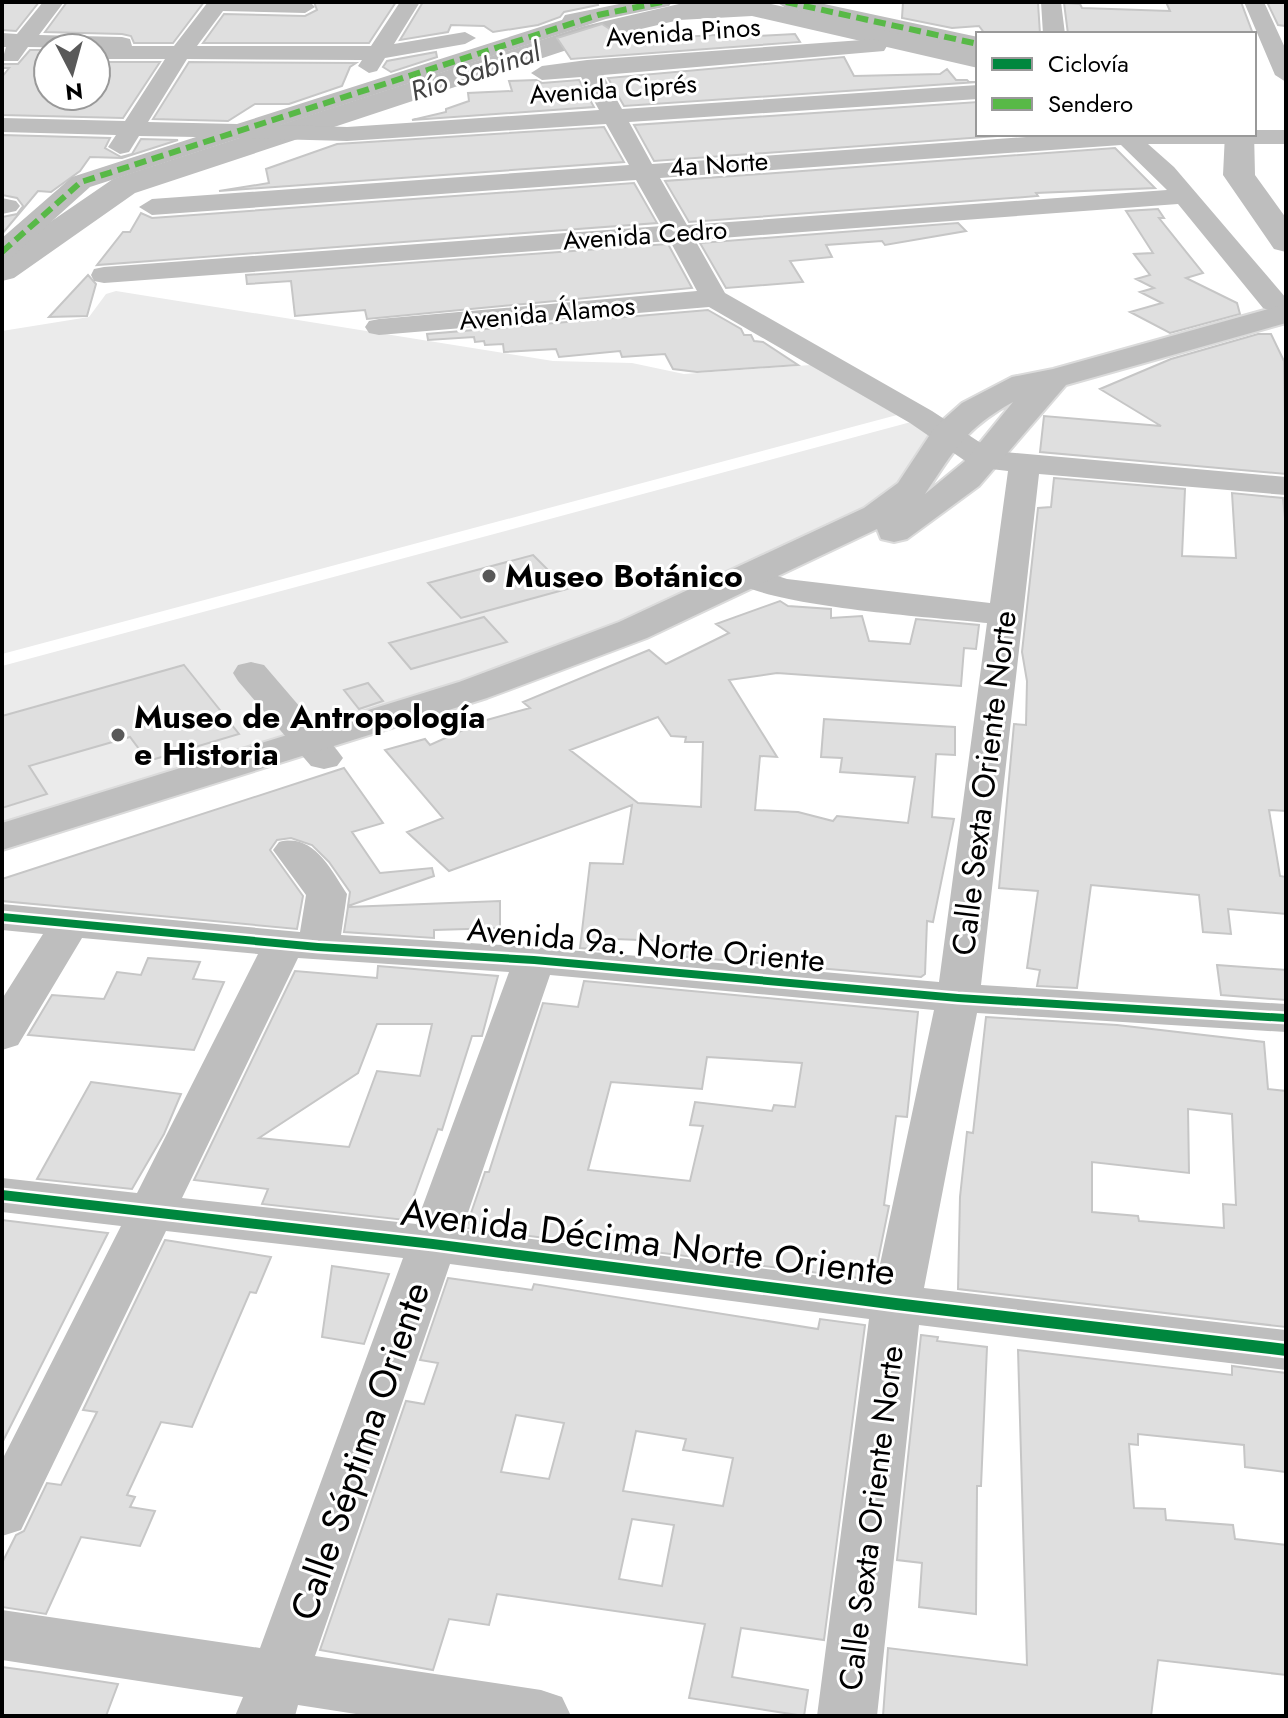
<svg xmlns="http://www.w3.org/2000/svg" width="1288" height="1718" font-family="Jost,sans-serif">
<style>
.green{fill:#ebebeb}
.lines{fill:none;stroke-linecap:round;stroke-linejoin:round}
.river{fill:#bebebe;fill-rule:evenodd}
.building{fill:#dfdfdf;stroke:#c6c6c6;stroke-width:2;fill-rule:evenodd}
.major-casing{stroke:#dbdbdb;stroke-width:4}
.minor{fill:#bebebe;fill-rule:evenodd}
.major{fill:#bebebe;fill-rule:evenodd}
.quiet{stroke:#58b947;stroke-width:6;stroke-dasharray:12 6;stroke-linecap:butt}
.cycleway-casing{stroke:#fff;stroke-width:5}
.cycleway{fill:#00873e;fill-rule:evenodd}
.poi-dot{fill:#595959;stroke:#fff;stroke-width:3}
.labels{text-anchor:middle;stroke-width:6;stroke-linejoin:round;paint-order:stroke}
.far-street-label{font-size:26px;fill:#000;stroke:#fff}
.far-water-label{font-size:28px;font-style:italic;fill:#434343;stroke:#fff}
.poi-label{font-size:32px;font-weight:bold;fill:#000;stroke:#fff;text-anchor:start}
.street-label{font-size:32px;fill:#000;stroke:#fff}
.near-street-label{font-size:38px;fill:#000;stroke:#fff}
</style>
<rect width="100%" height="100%" fill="#fff"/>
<path class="green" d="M116 291 553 361 632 363 684 374 811 365 897 415 2 654V331L89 317 106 294Z
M911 422 936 435 883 500 635 623 2 830V666Z"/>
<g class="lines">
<path class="river" d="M762 2 978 50V68L752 16 679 20 603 38 135 193 14 278 2 281V255L113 179 584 26 679 4Z
M1254 132 1255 175 1286 218V252L1274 249 1223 175 1225 134Z"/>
</g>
<path class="building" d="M2 2H39L16 31 2 30Z
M67 2H204L173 43H134L131 36 122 34 45 32Z
M314 2H396L369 43H203L224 14 305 16 317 10Z
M423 2H597L598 5 564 12 560 17 538 25 493 32 484 26 451 25 448 32 400 40Z
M903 2 1038 3 1040 34H985L979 26 952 28 902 18Z
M1166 2H1241L1253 34H1068L1064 3 1080 4 1082 8 1170 11Z
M1267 2H1286V26L1278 25Z
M602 24 622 37 679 33 681 37 716 35 718 38 795 34 800 42 571 59 557 38Z
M30 50H48V96H96V62H160L123 118 2 115V77L9 68H2V64H18Z
M436 52 437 57 391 72 383 67 387 61Z
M844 57 854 76 940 74 947 69 956 80H967L969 82H978L624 106 608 78Z
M189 62 356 63 350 67 342 86 289 104H255L228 121 153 119Z
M536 80 542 83 579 80 594 107 412 120 446 112V109L469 101 468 93 512 91 509 81Z
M978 102V134H1026L654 161 634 125Z
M604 127 624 162 219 191 269 183 266 169 337 144Z
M2 135 110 138 105 148 121 157 132 154 141 139 178 140 122 158 90 157 80 171 51 192 38 191 2 234V217L17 214 23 206 17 198 2 195Z
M1115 148 1155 188 1036 193 1038 196 689 222 665 181Z
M634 183 657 223 97 265 123 232H130L141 213 152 218Z
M1158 209 1164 218H1159L1203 273 1186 278 1237 303 1240 314 1170 333 1130 312 1162 303 1140 292 1154 288 1136 279 1150 275 1134 254 1153 253 1126 211Z
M958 223 966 231 885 245 882 241 826 245 832 257 790 261 803 282 726 288 700 243Z
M668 244 692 288 367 319 365 310 295 316 291 281 247 284 246 275Z
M88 275 96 284 87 316 49 317Z
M708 310 741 329 744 335H751L754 341 763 342 798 365 697 372 673 369 665 354 622 357 620 351 559 357 556 349 504 352 503 344 485 345 484 341 475 342 474 337 428 340 427 334Z
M1258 334H1271L1284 361 1286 474 1040 452 1044 416 1161 426 1100 389 1171 359Z
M1054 478 1185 489 1182 556 1236 558 1232 493 1283 498 1286 528V811L1269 810 1280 876 1286 877V914L1228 909 1231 934 1203 932 1199 895 1091 885 1077 988 1037 986 1040 970 1027 968 1038 891 999 888 1014 724 1026 725 1027 681 1022 652 1038 508 1051 507Z
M533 555 567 589 461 618 428 583Z
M780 601 788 606 831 609V618L862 616 869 641 910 644 916 619 979 625 976 649 964 648 961 686 777 673 729 680 777 757 760 756 755 810 798 812 833 821 837 816 908 823 915 777 840 772 842 758 821 757 824 719 955 727V755L936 754 932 817 954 819 933 922 927 921 925 974 921 977 665 955 667 941 614 939 613 951 580 948 590 863 623 864 632 805 449 871 407 832 443 818 385 750 425 739 430 745 483 721 530 708 523 702 649 650 666 664 729 633 716 624ZM658 717 671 736 686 737 685 742H703L701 807 638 803 570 750Z
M484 617 507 642 411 669 389 643Z
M184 665 239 734 148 761 130 737 29 766 47 794 2 808V716Z
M368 683 383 701 359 709 344 690Z
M344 768 383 823 352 832 380 873 432 868 434 876 348 906 350 892 329 862 312 845 291 838 277 840 270 850 303 896 297 929 2 901V879Z
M500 901V928L434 930V938L344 932 348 907Z
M148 958 200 962 193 979 224 982 194 1050 28 1035 52 995 104 999 117 972 141 975Z
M1217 965 1286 970V1000L1221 995Z
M378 966 498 976 482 1036H472L442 1130 438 1129 405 1220 262 1204 268 1189 194 1180 295 971 377 978ZM377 1024H432L420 1076 377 1071 349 1147 259 1138 358 1073Z
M584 981 918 1012 907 1117 896 1116 884 1205 889 1206 874 1280 466 1228 485 1172H489L543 1003 578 1007ZM707 1057 802 1063 795 1107 774 1105 772 1111 695 1102 690 1125 703 1126 690 1181 588 1170 611 1082 702 1089Z
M986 1017 1117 1025 1264 1042 1268 1089 1286 1091V1327L958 1289 960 1197 967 1132 973 1133ZM1188 1109 1232 1114 1236 1205 1223 1204 1224 1228 1139 1221 1138 1216 1092 1212V1162L1189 1173Z
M91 1082 181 1094 164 1134 132 1189 37 1179Z
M2 1220 108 1233 2 1443Z
M165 1240 271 1257 256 1293 250 1292 192 1427 161 1422 127 1495 135 1497 130 1507 155 1511 140 1546 81 1537 46 1614 2 1607V1563L16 1535 24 1531 47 1483 61 1485 97 1412 83 1410Z
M332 1266 389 1274 364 1344 322 1337Z
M448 1278 532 1290 534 1284 818 1329 820 1319 865 1325 824 1640 741 1628 732 1677 808 1690 804 1716 689 1698 705 1624 497 1594 489 1625 449 1619 433 1670 320 1650 406 1401 424 1404 438 1363 420 1360ZM516 1415 564 1423 549 1479 501 1472ZM636 1431 686 1439 683 1450 733 1458 723 1506 623 1491ZM632 1519 674 1525 662 1586 619 1579Z
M921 1335 938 1337 937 1341 987 1347 981 1486H977L976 1614 919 1607 922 1563 897 1560Z
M1018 1350 1232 1375V1366L1286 1373V1472L1245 1467 1244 1445 1138 1434V1445L1129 1444 1134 1508 1165 1509 1166 1520 1233 1525 1235 1539 1286 1545V1675L1158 1660 1151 1716H883L888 1648 1027 1665Z
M2 1667 39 1672 118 1684 106 1716H2Z"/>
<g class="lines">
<g class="major-casing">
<path id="major" d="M1286 304V323L1066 385 979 486 907 539 894 542 881 539 877 529 647 638 487 698 2 850V823L459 682 619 622 864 508 898 483 935 427 962 403 1012 377 1053 369ZM1013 402 965 461 925 494C955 450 964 429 1013 402Z"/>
</g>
<path class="minor" d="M43 2H64L39 35 122 37 130 39 132 46H174L208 2H310L315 7 305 13 223 11 197 46H371L400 2H420L394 44 465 32 476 38 465 44 385 58 377 71 369 73 358 66 362 60 187 59 148 122 237 124 562 20 565 15 629 2H672L669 6 606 19 281 125 347 127 599 110 581 77 542 80 531 73 542 66 587 60 876 39 887 46 884 51 603 75 622 109 978 85V99L629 122 652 164 1068 134H1254V130H1286V144H1148L1174 167 1286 298V316L1263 308 1178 204 695 240 725 293 932 411 993 451 1286 477V495L1039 474 981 985 1286 1004V1032L977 1013 924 1288 1286 1330V1370L919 1325 877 1716H817L869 1319 450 1264 315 1656 541 1690 562 1697 571 1716H369L298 1705 295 1716H235L243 1697 2 1660V1610L260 1648 403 1258 166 1231 21 1530 2 1536V1460L121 1226 2 1212V1178L137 1193 258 954 82 938 18 1045 2 1050V999L43 934 2 930V904L300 932 306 895 273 850 279 842C313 833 330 868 347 894L341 935 534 947 939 982 987 623C944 618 752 606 732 577L737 570 749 567 787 579 990 603 1008 471 974 467 910 423 709 307 379 335 369 333 365 327 369 321 379 319 697 291 670 241 104 283 94 281 91 275 94 269 104 267 662 226 636 180 152 215 139 207 152 199 629 165 606 124 347 141 240 138 90 187 11 258 2 260V238L72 177 196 137 139 136 129 152 120 154 108 147 116 135 2 132V118L125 121 165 59H96V48L28 47 18 61H2L6 47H2V33L17 34ZM1121 145 1167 190 687 225 660 178ZM298 958 509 972 416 1224 182 1198ZM550 975 934 1010 876 1283 462 1230Z
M776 2H815L978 37V51L786 8Z
M1041 2H1061L1065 34H1043Z
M1244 2H1264L1286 50V82L1275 75Z
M2 198 16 201 20 206 16 211 2 214Z
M251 662 264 665 337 750 343 758 337 766 324 769 311 766 238 681 233 673 238 665Z"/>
<use href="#major" class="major"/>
<path class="quiet" d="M786 2 978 44
M2 252 81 182 598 15 662 2"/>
<g class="cycleway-casing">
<path id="cycleway" d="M2 913 318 943 534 956 958 994 1286 1014V1022L958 1002 534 964 318 951 2 921Z
M2 1190 433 1239 896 1298 1286 1344V1356L896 1310 433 1249 2 1200Z"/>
</g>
<use href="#cycleway" class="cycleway"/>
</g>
<g class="poi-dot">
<circle cx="489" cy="576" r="8"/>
<circle cx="118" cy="735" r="8"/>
</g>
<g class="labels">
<g class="far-street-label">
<text transform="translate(683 32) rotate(-4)" y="9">Avenida Pinos</text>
<text transform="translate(613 89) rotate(-4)" y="9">Avenida Ciprés</text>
<text transform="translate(719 164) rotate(-4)" y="9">4a Norte</text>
<text transform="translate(645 235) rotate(-4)" y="9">Avenida Cedro</text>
<text transform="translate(547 313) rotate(-5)" y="9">Avenida Álamos</text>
</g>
<g class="far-water-label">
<text transform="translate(475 71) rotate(-18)" y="10">Río Sabinal</text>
</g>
<g class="poi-label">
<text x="505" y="587">Museo Botánico</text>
<text x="134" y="728">Museo de Antropología<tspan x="134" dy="37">e Historia</tspan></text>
</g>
<g class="street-label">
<text transform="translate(984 783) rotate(-83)" y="11">Calle Sexta Oriente Norte</text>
<text transform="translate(646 945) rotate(5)" y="11">Avenida 9a. Norte Oriente</text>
<text transform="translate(871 1518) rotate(-83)" y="11">Calle Sexta Oriente Norte</text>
</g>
<g class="near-street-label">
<text transform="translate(648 1242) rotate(7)" y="13">Avenida Décima Norte Oriente</text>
<text transform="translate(360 1451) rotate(-71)" y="13">Calle Séptima Oriente</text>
</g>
</g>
<rect width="1288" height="1718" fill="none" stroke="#000000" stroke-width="8"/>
<rect x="976" y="32" width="280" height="104" fill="#ffffff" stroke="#999999" stroke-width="2"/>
<rect x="992" y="58" width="40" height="12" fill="#00873e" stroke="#999999" stroke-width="2"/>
<text x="1048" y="72" font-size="24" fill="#000000">Ciclovía</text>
<rect x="992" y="98" width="40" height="12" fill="#58b947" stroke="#999999" stroke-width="2"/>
<text x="1048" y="112" font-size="24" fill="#000000">Sendero</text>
<g transform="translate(72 72) rotate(174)"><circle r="38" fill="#ffffff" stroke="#999999" stroke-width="2"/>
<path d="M0-6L14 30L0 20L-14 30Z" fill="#595959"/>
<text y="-12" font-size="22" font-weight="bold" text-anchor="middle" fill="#000000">N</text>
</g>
</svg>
